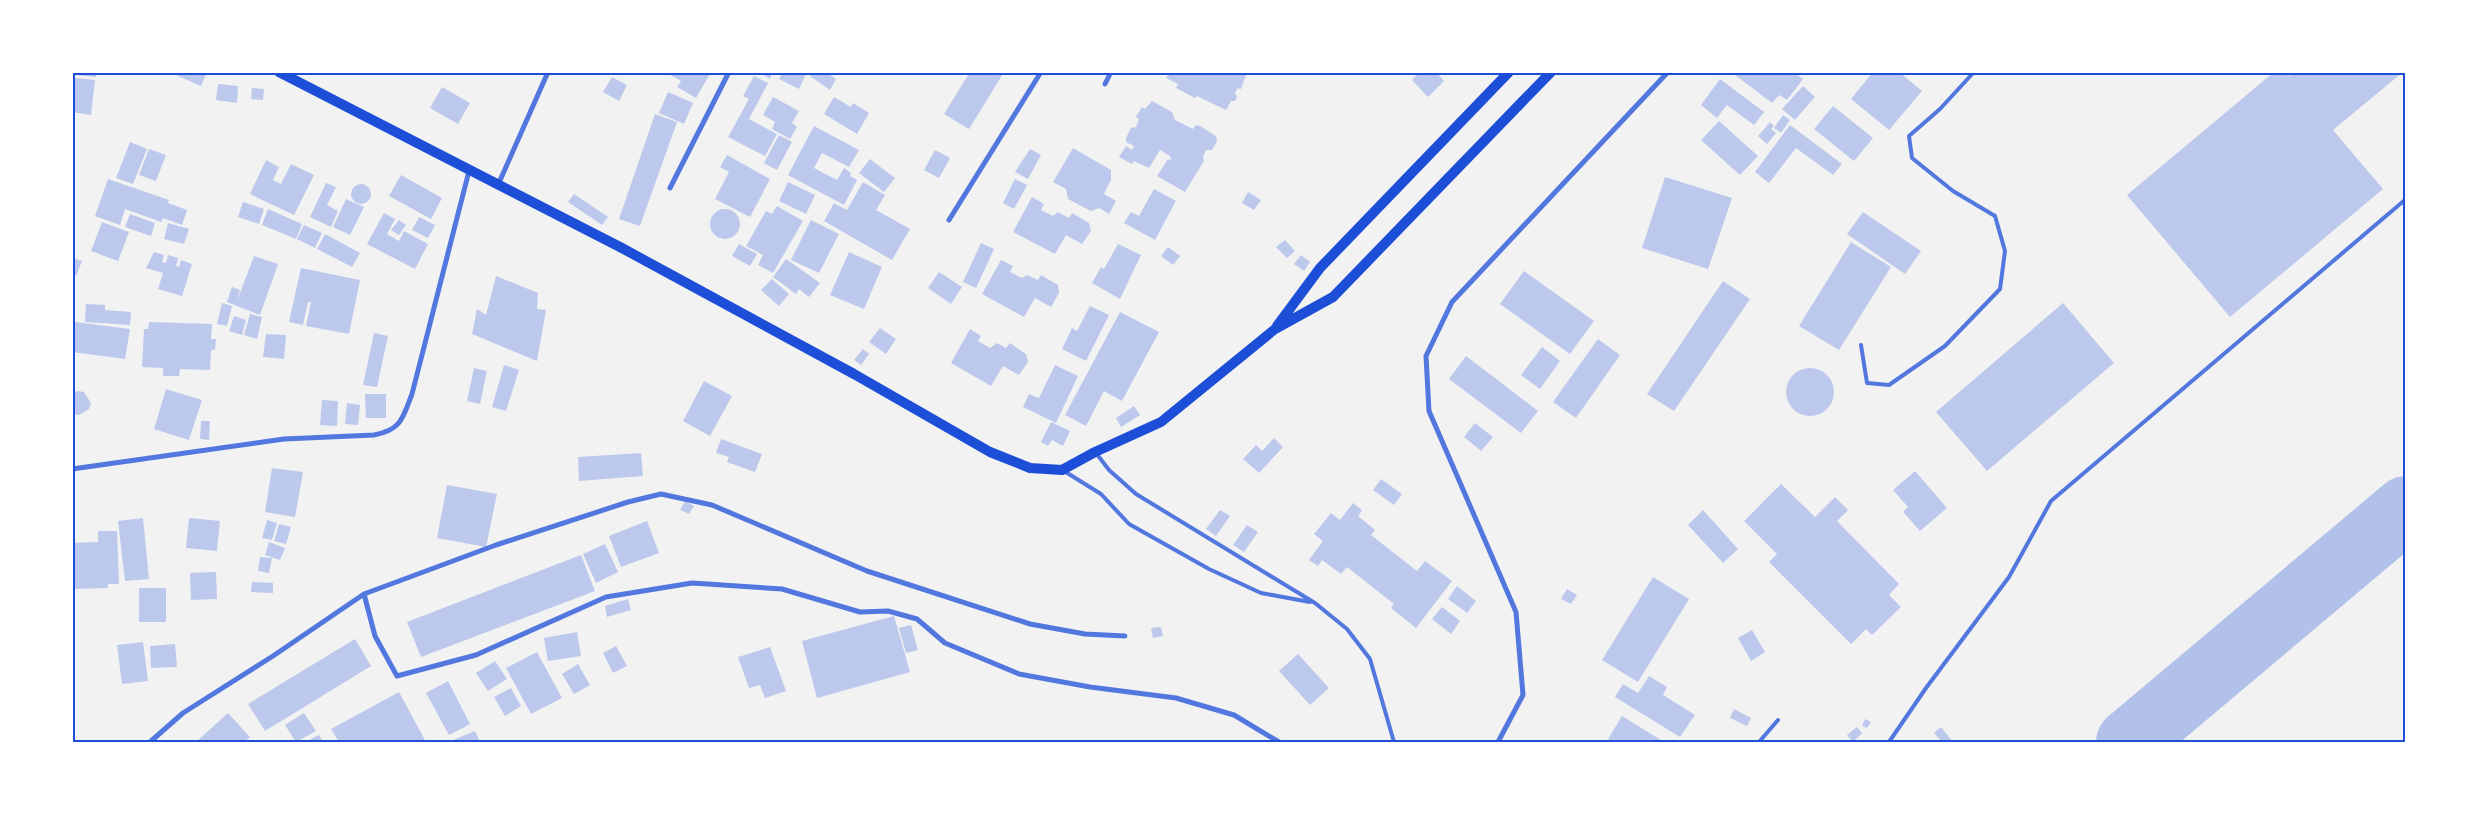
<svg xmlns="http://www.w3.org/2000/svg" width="2478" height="815" font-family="'Archivo Narrow',sans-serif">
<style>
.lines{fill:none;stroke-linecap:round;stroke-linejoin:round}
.taxiway{stroke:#b2c1ea;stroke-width:66}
.building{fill:#bdc9ec}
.service{stroke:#5277de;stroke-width:4}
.minor{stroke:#5277de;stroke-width:5}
.secondary{stroke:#1d4ed8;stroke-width:10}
.neatline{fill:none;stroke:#1d4ed8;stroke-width:2}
</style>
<rect width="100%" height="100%" fill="#f2f2f2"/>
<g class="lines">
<path class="taxiway" d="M2129 742 2406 509"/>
</g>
<path class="building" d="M76 72H96V77L76 75Z
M169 72H207L201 86Z
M665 72H711L696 98 677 87 681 81Z
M759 72H773L770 79Z
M783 72H807L799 89 779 79Z
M812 72H826L836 79 830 90 810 76Z
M970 72H1004L969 129 944 114Z
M1165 72H1247L1241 89 1238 88 1235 93 1237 97 1235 101H1231L1226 110 1197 96 1195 98 1176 88 1178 84 1166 78 1169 74Z
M1420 72H1436L1444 81 1428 97 1412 80Z
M1731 72H1793L1803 79 1787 100 1779 95 1772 103Z
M1873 72H1899L1922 91 1889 130 1851 99Z
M2274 72H2285L2289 76 2294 72H2403L2333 130 2383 189 2230 317 2127 195Z
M754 76 768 83 749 119 777 134 765 156 728 137 749 99 743 96Z
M612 77 627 85 619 101 603 92Z
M75 78 95 80 91 115 72 112Z
M1720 79 1764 112 1754 125 1727 105 1717 118 1701 105Z
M218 84 238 86 237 103 216 100Z
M1803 86 1815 97 1795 120 1782 109Z
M442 87 470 103 458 124 430 108Z
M252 88 264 89 263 100 251 99Z
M668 92 693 103 684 124 659 113Z
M773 97 799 111 792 123 797 127 790 139 772 129 775 122 763 115Z
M834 97 851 107 853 103 869 113 857 134 824 114Z
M1152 101 1172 112 1175 120 1193 129 1196 125 1200 126 1216 136 1217 141 1212 150H1206L1203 157 1204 161 1185 192 1157 176 1168 159 1171 161 1170 156 1160 150 1149 168 1134 161 1132 164 1119 157 1126 146 1132 150 1134 146 1126 142V138L1131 128 1136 127 1139 119 1136 117 1142 107 1145 109Z
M1833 106 1873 138 1854 161 1814 129Z
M655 114 677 122 640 226 619 219Z
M1783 115 1790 120 1781 133 1774 128Z
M1719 121 1758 156 1740 175 1701 140Z
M1770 122 1774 126 1771 129 1776 133 1767 144 1758 136Z
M1790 125 1842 164 1833 175 1796 148 1769 183 1755 172Z
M814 126 859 150 849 167 822 153 814 168 837 180 844 168 851 173 850 176 857 180 844 205 788 175Z
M779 135 792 142 777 170 764 163Z
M130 142 147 149 133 184 116 178Z
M1073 148 1111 170V180L1104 194 1116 201 1109 214 1099 208 1091 211 1068 199 1066 189 1053 182Z
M149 149 166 155 156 181 139 175Z
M1030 149 1041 155 1028 179 1015 172Z
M935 150 950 158 939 178 924 170Z
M727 155 770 179 750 217 715 199 729 172 720 167Z
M870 159 895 178 884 192 859 173Z
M266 160 279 167 273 180 281 184 291 164 314 175 294 215 250 194Z
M401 175 442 198 431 219 389 196Z
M1665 177 1732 198 1708 269 1642 248Z
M108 179 169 200 168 203 187 210 182 225 163 218 161 222 125 209 120 225 95 216Z
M1015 179 1027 185 1014 209 1003 203Z
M788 182 815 195 806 214 779 201Z
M863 182 885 195 876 210 910 229 892 260 824 221 834 203 847 210Z
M326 183 336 187 327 205 338 211 331 227 310 217Z
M351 194a10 10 0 1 1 20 0a10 10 0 1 1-20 0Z
M1154 189 1176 201 1155 240 1124 223 1131 212 1139 216Z
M1248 192 1261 200 1254 210 1242 203Z
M574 194 608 217 602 225 568 202Z
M1032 197 1044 204 1041 210 1053 216 1058 212 1069 218 1072 213 1089 223 1091 231 1082 244 1066 235 1055 254 1013 232Z
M346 199 364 207 350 235 333 227Z
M243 202 264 209 259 224 238 217Z
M777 206 803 221 773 273 758 265 763 255 746 246 766 211 772 214Z
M710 224a15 15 0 1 1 30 0a15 15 0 1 1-30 0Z
M268 209 302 224 296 239 262 225Z
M1863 212 1921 251 1905 274 1847 234Z
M384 213 395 219 387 234 399 241 404 231 428 244 415 269 367 244Z
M130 214 155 223 151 236 125 227Z
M419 217 435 225 428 238 412 230Z
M399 220 406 225 399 235 391 230Z
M811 220 839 234 819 273 791 260Z
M102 222 129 232 118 261 91 251Z
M168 223 189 229 184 244 164 239Z
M304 225 322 233 315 248 297 239Z
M325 234 360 253 352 267 317 249Z
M1285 240 1295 251 1287 258 1276 247Z
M1851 242 1891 267 1839 350 1799 326Z
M981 243 994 249 976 288 963 282Z
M739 244 757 254 750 266 732 256Z
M1118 244 1141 255 1120 299 1092 283 1101 267 1104 269Z
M1168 247 1180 256 1173 265 1161 256Z
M154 252 164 255 162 262 166 263 168 255 178 258 176 266 179 267 181 260 192 264 182 296 158 289 163 273 146 268Z
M849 252 882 267 864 309 830 295Z
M1301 255 1310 262 1304 271 1294 264Z
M254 256 278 264 260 315 227 302 232 287 240 290 237 301Z
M72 258 82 261 76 276 72 275Z
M786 259 820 283 809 297 799 289 796 294 773 277Z
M1001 260 1013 266 1010 272 1022 278 1027 275 1038 280 1041 275 1058 285 1059 293 1051 307 1035 298 1024 317 982 294Z
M301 268 360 280 349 334 306 326 311 302H308L303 325 289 322Z
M1524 271 1594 321 1570 354 1500 304Z
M939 272 962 287 951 304 928 288Z
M496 276 538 293 537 309 546 310 537 361 472 334 477 309 486 315Z
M772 279 789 294 779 306 761 290Z
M1723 281 1750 299 1674 411 1647 394Z
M222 303 232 306 227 326 217 324Z
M2063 303 2114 363 1987 471 1936 412Z
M86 304 105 305V310L131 312 130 325 85 322Z
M1090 306 1109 315 1086 361 1062 349 1072 328 1077 331Z
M1120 312 1159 332 1122 401 1104 391 1086 426 1065 415Z
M250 314 262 317 257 339 244 335Z
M234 316 246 320 242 335 229 331Z
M75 322 130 329 125 359 72 352Z
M149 322 212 324 211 339H216L215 350H211L210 370 180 369 179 376H163V368L142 367 144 329H148Z
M880 328 896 339 886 354 869 342Z
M970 329 981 336 978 341 990 348 997 343 1006 348 1010 343 1026 354 1028 362 1019 375 1003 366 991 386 951 363Z
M374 333 388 336 377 387 363 385Z
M266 334 286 335 284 359 263 357Z
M1598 339 1620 355 1576 418 1553 402Z
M1542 347 1560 361 1540 389 1521 375Z
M863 349 869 354 861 365 854 360Z
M1466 356 1538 411 1521 433 1449 379Z
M504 365 519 370 506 411 492 407Z
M1055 365 1078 376 1056 423 1023 407 1029 394 1039 398Z
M1786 392a24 24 0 1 1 48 0a24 24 0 1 1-48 0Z
M474 368 487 371 480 404 467 401Z
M704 381 732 396 710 436 683 421Z
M166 389 202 400 189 440 154 429Z
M78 391 84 392 91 403 89 409 79 415 72 414V393Z
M365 394H386V418H366Z
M322 400 338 401 337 426 320 425Z
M347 403 360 405 358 425 345 424Z
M1134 406 1140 415 1121 427 1116 418Z
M201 421H210L209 440 200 439Z
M1051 422 1070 431 1063 446 1052 440 1048 446 1041 442Z
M1475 423 1493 437 1481 451 1464 437Z
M1274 438 1283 447 1259 473 1243 459 1256 445 1262 451Z
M721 439 762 454 755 472 727 462 729 457 716 453Z
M641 453 643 476 579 481 578 457Z
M272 468 303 472 295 517 265 512Z
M1915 471 1947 508 1920 531 1903 512 1908 507 1893 490Z
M1381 479 1402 494 1394 505 1373 490Z
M1781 484 1815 517 1835 497 1848 510 1837 521 1899 584 1889 595 1901 607 1872 635 1866 629 1851 644 1769 562 1777 554 1744 521Z
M447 485 497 494 486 547 437 538Z
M685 501 694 506 689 514 680 510Z
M1353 503 1362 510 1358 516 1375 530 1371 535 1417 571 1425 561 1452 581 1416 628 1391 608 1394 604 1347 567 1341 574 1322 560 1318 566 1309 560 1323 541 1314 534 1331 513 1340 520Z
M1220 510 1230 516 1216 536 1206 529Z
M1703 510 1738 549 1723 563 1688 525Z
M143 518 149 579 125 581 118 521Z
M189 518 220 521 217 551 186 548Z
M267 520 277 523 272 540 262 538Z
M647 521 659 553 621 567 609 536Z
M279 524 291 527 286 544 274 541Z
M1247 525 1258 532 1244 552 1233 545Z
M98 531H117L119 584H108V588L72 589V543L98 542Z
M269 542 285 548 280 560 265 555Z
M605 544 618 572 596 583 583 554Z
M581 555 595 591 421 657 407 622Z
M260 557 272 558 269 573 258 571Z
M216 572 217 599 191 600 190 573Z
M1653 577 1689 599 1638 682 1602 660Z
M252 582 273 583V593L251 592Z
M1457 586 1476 601 1467 613 1448 599Z
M139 588H166V622H139Z
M1567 589 1577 595 1571 604 1561 599Z
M628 599 631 610 607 617 605 606Z
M1442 607 1460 621 1451 634 1432 619Z
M894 616 910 672 817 698 802 641Z
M911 625 918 650 906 653 899 628Z
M1161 627 1163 636 1153 638 1151 628Z
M1752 630 1765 652 1751 661 1738 638Z
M577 632 581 656 548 661 544 638Z
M355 639 371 666 265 731 248 704Z
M143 642 148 681 122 684 117 645Z
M175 644 177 667 151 668 150 646Z
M616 646 627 666 613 673 603 653Z
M770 647 786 691 765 698 760 685 749 688 738 657Z
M537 652 562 698 531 714 506 668Z
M1298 654 1329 688 1310 705 1279 671Z
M495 661 507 679 488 691 476 673Z
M578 664 590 685 574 694 562 674Z
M1649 676 1667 687 1663 695 1695 715 1680 737 1615 697 1623 684 1638 693Z
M448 681 470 724 449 735 426 693Z
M511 688 521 706 505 716 494 697Z
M399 692 426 742H339L331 729Z
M1734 709 1751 718 1747 726 1730 718Z
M228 713 250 737 244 742H196Z
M304 713 316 731 296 742 285 725Z
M1622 716 1664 742H1613L1608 739Z
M1865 719 1871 722 1867 728 1862 726Z
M1857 727 1862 733 1853 742 1847 735Z
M1941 727 1953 742H1942L1934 733Z
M475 731 480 742H454L453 740Z
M319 735 323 742H305Z"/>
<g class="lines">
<path class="service" d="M1861 345 1867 383 1889 385 1945 346 2000 289 2005 251 1995 216 1953 191 1912 158 1909 136 1940 109 1974 72
M1096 453 1109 470 1136 494 1315 603 1347 629 1370 659 1394 742
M1064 471 1101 494 1129 524 1209 569 1261 593 1310 602
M1759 742 1778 720
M1889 742 1926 688 2009 577 2051 501 2406 199"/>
<path class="minor" d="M1105 84 1111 72
M498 185 548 72
M670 188 729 72
M949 220 1041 72
M72 469 284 439 374 435C402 430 403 417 412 394L469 171
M364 594 375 636 397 676 476 655 606 597 692 583 782 589 860 612 888 611 917 619 945 643 1019 674 1090 687 1176 698 1234 715 1279 742
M150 742 183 713 273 656 364 594 496 545 628 502 661 494 712 505 867 571 1030 624 1085 634 1125 636
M1498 742 1523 695 1516 612 1429 411 1426 356 1452 302 1668 72"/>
<path class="secondary" d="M279 72 620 247 854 374 990 452 1030 468 1062 470 1095 452 1161 422 1275 329 1333 297 1551 72
M1277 326 1320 268 1509 72"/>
</g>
<rect width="2478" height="815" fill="none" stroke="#ffffff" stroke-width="148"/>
<rect x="74" y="74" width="2330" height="667" class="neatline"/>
</svg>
